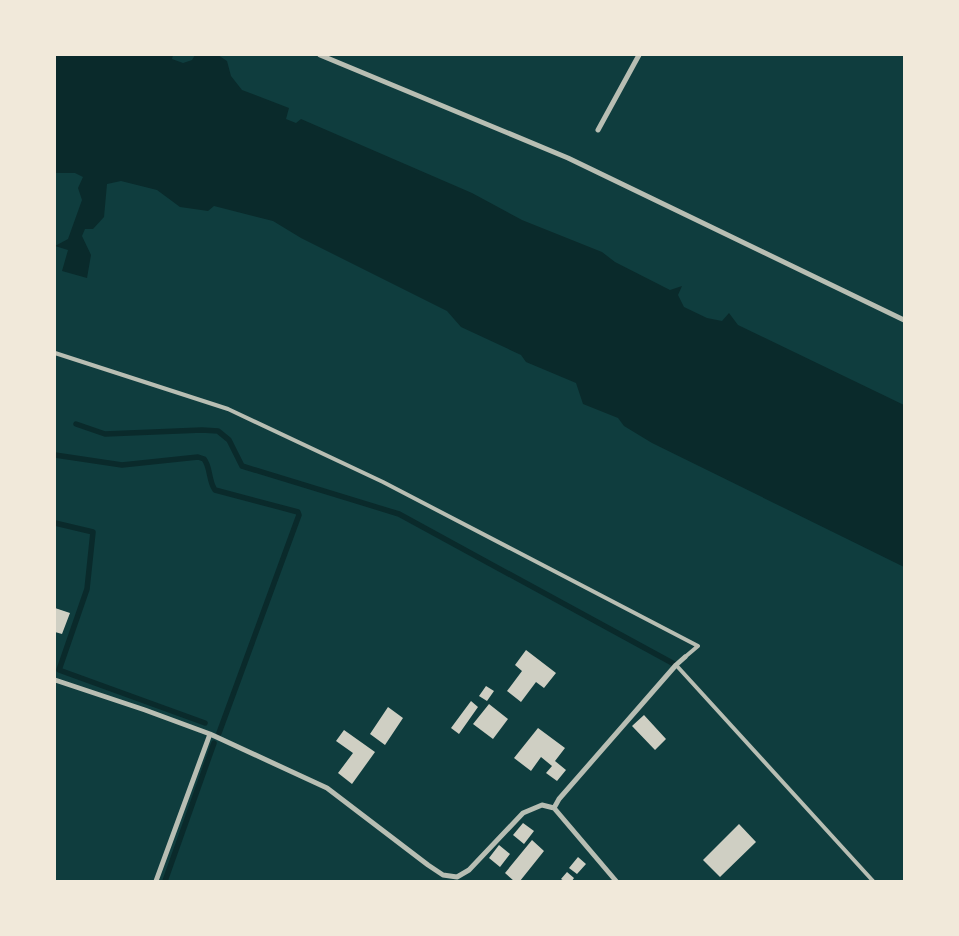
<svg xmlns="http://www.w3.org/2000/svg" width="959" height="936" font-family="Rubik,sans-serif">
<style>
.water{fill:#0a2a2b}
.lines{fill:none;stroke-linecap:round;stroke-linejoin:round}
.stream{stroke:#0a2a2b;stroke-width:5.5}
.building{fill:#cfcfc3}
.service{stroke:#b8beb3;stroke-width:4}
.minor{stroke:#b8beb3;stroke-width:5}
</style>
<rect width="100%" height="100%" fill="#0f3d3e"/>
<path class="water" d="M55 55H173L172 59 183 63 192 60 195 55H218L227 61 231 76 242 90 289 108 286 119 296 123 301 119 472 193 522 220 602 252 615 262 670 290 682 286 678 295 684 307 707 318 722 321 729 313 738 325 904 405V567L652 443 624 426 618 418 583 404 576 383 526 362 521 355 461 327 447 311 301 238 273 221 214 206 208 211 180 207 157 190 121 181 107 184 104 217 93 229H85L82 236 91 255 87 278 62 271 68 250 55 246 68 239 82 200 78 188 83 177 75 173H55Z"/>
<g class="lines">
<path class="stream" d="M76 424 105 434 202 430 218 431 229 440 242 466 399 514 676 665
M55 455 122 465 198 457 204 459C211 468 208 480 215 490L298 512 299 515 219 733
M55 523 93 532 87 589 59 670 205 723
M165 881 214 743"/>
</g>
<path class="building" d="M55 608 70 613 62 634 55 632Z
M526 650 556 673 544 688 536 682 521 702 507 691 522 671 515 665Z
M486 686 494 691 487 701 479 696Z
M471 701 478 707 459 734 451 728Z
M489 704 508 719 493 739 473 724Z
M388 707 403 718 385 745 370 734Z
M644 715 666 739 655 750 632 726Z
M538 728 565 748 555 761 566 770 557 781 546 773 552 766 541 757 531 771 514 758Z
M344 730 375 752 352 784 338 773 353 753 336 741Z
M523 823 534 831 524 844 513 835Z
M739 824 756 842 720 877 703 860Z
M532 840 544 851 520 881H514L505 873Z
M499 845 510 854 500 867 489 858Z
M578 857 586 864 577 874 569 868Z
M567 872 574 878 572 881H564L561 879Z"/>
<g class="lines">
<path class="service" d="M55 353 228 409 383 482 698 646 685 657
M676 665 873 881"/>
<path class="minor" d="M320 55 568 158 904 320
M598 130 639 55
M55 680 145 710 210 734 327 788 428 865 443 875 457 877 469 870 523 813 542 805 554 808 616 881
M554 808 559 799 676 665 685 657
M156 881 210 734"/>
</g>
<rect width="959" height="936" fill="none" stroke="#f1e9da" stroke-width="112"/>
</svg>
